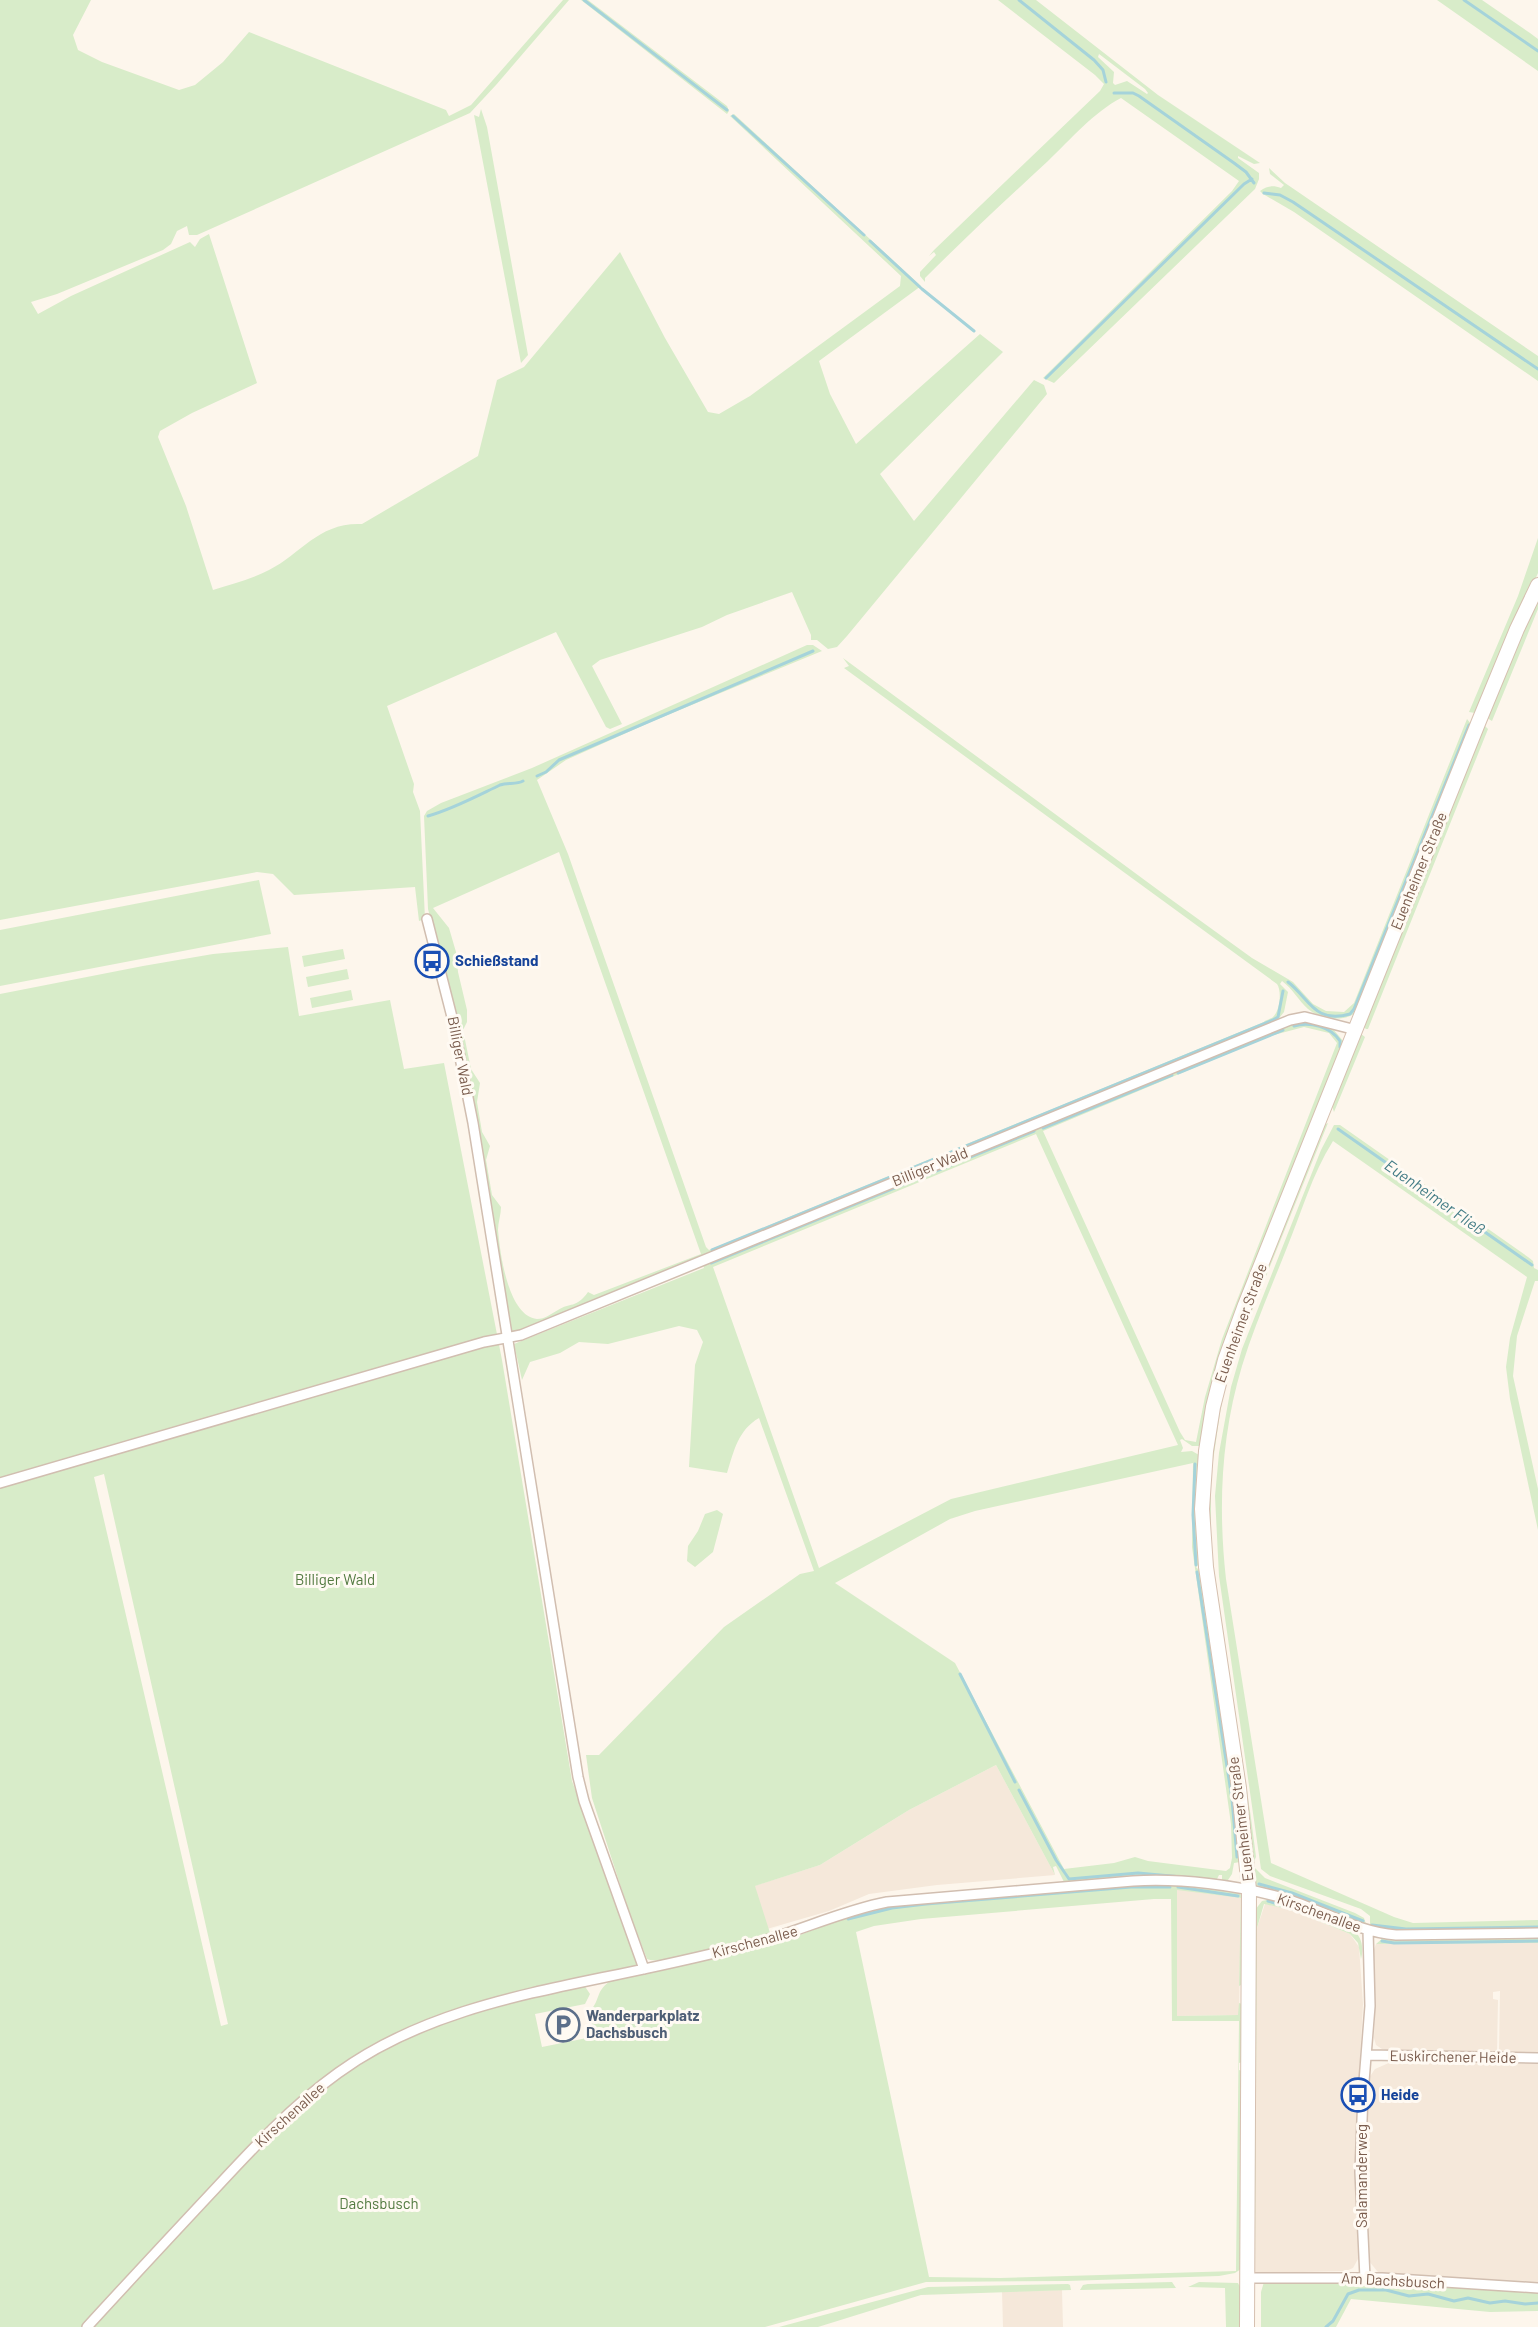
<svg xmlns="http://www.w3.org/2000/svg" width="1538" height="2327" font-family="Barlow,sans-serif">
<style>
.residential{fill:#f5e8da}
.green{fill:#d8ecc9;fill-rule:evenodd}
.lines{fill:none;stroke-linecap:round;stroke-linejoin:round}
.stream{stroke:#a5d3da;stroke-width:3}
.minor-casing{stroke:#d1beb0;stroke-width:12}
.secondary-casing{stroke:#d6c0b0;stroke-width:16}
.minor{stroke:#fff;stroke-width:9}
.secondary{stroke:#fff;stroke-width:14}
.labels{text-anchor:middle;stroke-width:6;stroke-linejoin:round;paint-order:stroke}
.street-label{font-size:15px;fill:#7a5c4d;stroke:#fffaf3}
.transit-label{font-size:15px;font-weight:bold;fill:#164399;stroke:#fffaf3;text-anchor:start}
.park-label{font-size:15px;fill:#537a41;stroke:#fffaf3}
.service-label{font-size:15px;font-weight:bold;fill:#4e5e75;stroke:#fffaf3;text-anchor:start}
.water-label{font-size:16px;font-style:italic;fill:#437c86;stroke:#fffaf3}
</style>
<rect width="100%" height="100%" fill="#fdf6ec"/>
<path class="residential" d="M996 1765 1055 1875 937 1885 869 1894 829 1911 767 1929 754 1886 820 1865 909 1810Z
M1177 1889 1241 1898 1239 2015 1177 2016Z
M1265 1904 1292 1910 1350 1934 1359 1947 1363 2004 1356 2136 1358 2259 1353 2268 1346 2271 1255 2273 1257 1928Z
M1538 1943V2053H1499L1500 1991 1493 1992V1999L1498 2000 1497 2053 1393 2051 1382 2049 1376 2045 1374 2038 1375 2003 1372 1955 1376 1944Z
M1391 2062 1538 2064V2283H1509L1382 2274 1377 2271 1369 2261 1366 2150 1368 2085 1369 2078 1375 2069Z
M1062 2290 1063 2327H1003L1002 2291Z"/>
<path class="green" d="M0 0H91L73 35 78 50 102 62 179 90 195 85 223 62 249 32 446 110 449 116 471 105 563 0H569L496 85 470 113 197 235H189L187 226 177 231 171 244 163 250 57 294 31 302 38 314 71 296 190 242 195 247 200 239 209 234 257 383 192 413 160 431 158 437 186 506 213 590C231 584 252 579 269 570 302 553 319 522 362 524L478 456 497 380 524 367 620 252 665 338 708 412 719 414 750 396 900 286 901 276 730 116 734 114 921 286 819 361 830 394 856 444 980 334 1003 352 880 474 914 521 1034 380 1044 385 1047 394 847 636 837 647 828 649 817 640H811V635L792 592 727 615 702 627 600 660 592 666 622 724 610 729 606 727 556 632 387 706 414 784 413 792 420 811 425 919 419 921 415 887 294 895 273 874 257 872 0 920Z
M581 0H588L727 106 729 111 727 114Z
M998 0H1036L1158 95 1260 163 1254 164 1238 156V158L1259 173V179L1255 189 1054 383 1043 378 1232 191 1239 181 1121 98C1094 112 1071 139 1048 161 1007 199 965 238 925 278V282L920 276V272L936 255 934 252 929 256 934 250 1100 91 1104 84 1095 75ZM1099 54 1145 89 1148 93 1147 94 1127 81 1115 85 1113 83 1114 72 1098 57Z
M1437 0H1482L1530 33 1538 39V71Z
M481 109 487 127 528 355 521 363 474 115 479 117Z
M1269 168 1285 183 1538 356V381L1294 212 1263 194 1260 191C1267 186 1273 185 1281 188L1284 185 1270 174Z
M1538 538V573L1475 713 1469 712 1518 596Z
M1538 596V609L1492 721 1487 718Z
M807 645H813L822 651 653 721 566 760 537 780 568 854 706 1247 709 1250 1264 1022C1264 1021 1273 1018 1273 1017 1280 1011 1282 991 1277 984L844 668 849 666 843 658 1169 898 1252 958 1293 982 1313 1004 1326 1011 1344 1012 1354 1003 1467 719 1471 724 1354 1014C1341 1022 1320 1019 1308 1009 1298 1000 1293 989 1282 981L1280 984 1288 992 1284 1012 1276 1022 529 1329 514 1332 509 1328 459 1029 428 909 424 816 427 811 441 803 532 768ZM559 852 701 1254 594 1295 588 1292C576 1309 570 1302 558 1310 551 1314 545 1319 537 1319 508 1316 500 1253 498 1230 498 1222 501 1215 501 1207L492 1195 486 1160 490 1146 482 1132 477 1102 480 1083 471 1069 463 1030 467 1022V1010L458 972 456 952 449 928 433 908Z
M1484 725 1488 729 1368 1029H1366L1363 1026Z
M259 880 271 934 0 986V930Z
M288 947 299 1016 390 1000 404 1069 444 1063 502 1360 572 1781 639 1964 629 1968 613 1970 537 1987 461 2008 334 2072 83 2327H0V994L143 966 213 954ZM104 1474 228 2024 221 2026 94 1477Z
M343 949 345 959 304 967 302 956Z
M347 969 349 979 308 987 306 977Z
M351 990 353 1000 312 1008 310 998Z
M1302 1021 1333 1029 1344 1042 1201 1446H1192L1182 1439 1180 1440 1183 1448 1181 1452 1192 1451 1199 1455 1200 1563 1196 1567 1201 1572 1235 1800 1240 1862 1234 1863 1232 1874 1226 1883 1222 1882V1875H1219L1216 1881 1144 1876 1064 1882 1056 1866 1053 1867 1055 1875 996 1765 909 1810 820 1865 755 1886 771 1936C750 1941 661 1966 647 1959L629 1912 592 1798 586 1755H599L724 1627 800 1574 814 1571 759 1418C738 1430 734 1451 727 1473L689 1467 695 1365 703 1342 697 1330 679 1326 608 1344 579 1342 560 1353 530 1362 522 1380 514 1344 704 1268 703 1264 1280 1028ZM1304 1027 1329 1033 1337 1043 1222 1339 1205 1397 1196 1442 1185 1440 1180 1432 1043 1131 1270 1036ZM1036 1134 1178 1445 951 1499 819 1568 713 1267ZM1193 1463 1192 1547 1231 1824 1232 1858 1230 1868 1226 1871 1148 1861 1135 1857 1114 1863 1064 1869 955 1663 835 1583 950 1519 975 1511Z
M1361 1034 1365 1037 1334 1112 1332 1106Z
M1328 1123 1243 1333 1225 1387 1220 1413 1211 1475V1539L1214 1569 1251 1818 1256 1857 1254 1861 1214 1592 1208 1515 1210 1462 1219 1404 1238 1340 1324 1125Z
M1334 1125H1340L1528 1257 1533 1261 1534 1268 1538 1270V1281H1535L1517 1336 1513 1376 1538 1489V1530L1510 1399 1506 1367 1510 1338 1527 1277 1333 1141C1312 1174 1301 1214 1286 1250 1271 1288 1254 1327 1242 1366 1221 1436 1218 1507 1226 1579L1271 1863 1394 1917 1413 1923 1538 1920V1931H1395L1370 1927V1916L1361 1909 1270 1876 1261 1869 1219 1576 1215 1496 1219 1453 1231 1387 1242 1349 1321 1150Z
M717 1510 723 1514 713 1552 695 1567 687 1561 688 1546 698 1531 705 1514Z
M1254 1867 1265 1878 1355 1913 1364 1918 1366 1924 1364 1925 1256 1888Z
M1154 1883 1235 1892 1240 1894 1243 1898V1984L1239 1986 1241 1898 1177 1890V2016L1238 2015 1239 2003 1242 2004 1243 2062 1239 2063V2070L1242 2071 1241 2269 1235 2273 1219 2276 1067 2281 926 2282 765 2327H91C133 2283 174 2238 216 2194 264 2142 313 2088 376 2052 440 2016 513 2001 584 1985L590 1994 585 2004 535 2014 542 2047 592 2037 587 2013C603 2001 592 1991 615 1978L790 1939 856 1913 887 1905ZM1154 1899H1171L1172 2021H1239L1236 2271 1000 2278 929 2277 856 1932 874 1926 921 1919Z
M1272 1899C1283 1901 1344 1923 1352 1929 1362 1936 1364 1948 1361 1959L1358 1943 1350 1934 1292 1910 1264 1904 1257 1928 1255 2273 1252 2270 1255 1910 1262 1901Z
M1538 1936V1943L1376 1944 1383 1938Z
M1172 2282 1176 2288 1080 2290 1083 2285 1088 2284Z
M1199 2282 1238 2283 1242 2291 1241 2327H1226L1225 2288 1188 2287Z
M1264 2282H1402L1538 2291V2311L1490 2312 1351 2299 1336 2327H1261V2292Z
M1068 2284 1070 2285 1071 2290 921 2295 818 2327H779L928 2287Z"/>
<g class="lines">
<path class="stream" d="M584 0 727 110
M1019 0 1094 60 1103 70 1106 82
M1464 0 1538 51
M1114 93H1133L1139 96 1234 163 1246 172 1254 183
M733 116 864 235
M1264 193 1280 195 1293 202 1538 369
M870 241 922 289 974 331
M1046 378 1244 184 1252 179
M537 776 546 772 559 760 813 651
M428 816C453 809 477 796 500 785 508 782 516 785 523 781
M1288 982C1310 999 1314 1024 1350 1014L1354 1009 1469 725
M1294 1026C1310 1021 1331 1027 1340 1041V1047
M1178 1073 1283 1030
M1043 1128 1172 1075
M1338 1129 1532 1265
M712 1250 1273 1020 1278 1017 1283 991
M711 1263 1034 1131
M1195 1464 1193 1515 1196 1565
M1197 1572 1232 1799 1237 1857
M960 1674 1015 1782
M1019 1790 1056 1860 1069 1879 1138 1873 1204 1879
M1259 1884 1292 1893 1363 1921
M1178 1887 1238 1896
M1268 1901 1288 1907 1349 1930
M848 1919 892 1908 926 1904 1131 1887H1170
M1372 1925 1406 1929 1538 1927
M1382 1941 1394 1943 1538 1941
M1326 2327 1333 2321 1348 2294 1359 2290H1386L1409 2296 1428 2294 1454 2301 1468 2298 1490 2303 1505 2301 1525 2304 1538 2303"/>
<g class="minor-casing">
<path id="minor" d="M427 919 452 1017 473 1123 578 1777 584 1801 644 1969
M0 1483 484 1342 521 1335 1290 1020 1305 1017 1356 1030
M1367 2055 1538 2058
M1247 2278H1382L1538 2288
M1365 2278 1360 2172 1363 2094 1370 2006 1368 1930
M87 2327C129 2281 172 2235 215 2189 253 2148 292 2106 338 2073 415 2017 509 1997 601 1978 650 1968 700 1957 748 1945 796 1933 840 1911 887 1902L1133 1881C1180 1878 1237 1885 1283 1898 1321 1909 1356 1932 1396 1935L1538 1933"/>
</g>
<g class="secondary-casing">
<path id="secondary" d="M1247 2327 1249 1890 1239 1788 1206 1567 1202 1509 1206 1451 1213 1407 1225 1360 1245 1305 1479 721 1517 629 1538 585"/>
</g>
<use href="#minor" class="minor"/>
<use href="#secondary" class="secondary"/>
</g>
<defs>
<g id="bus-ring" transform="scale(1.725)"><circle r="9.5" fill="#fffaf3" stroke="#1a4fb4" stroke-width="1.5"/><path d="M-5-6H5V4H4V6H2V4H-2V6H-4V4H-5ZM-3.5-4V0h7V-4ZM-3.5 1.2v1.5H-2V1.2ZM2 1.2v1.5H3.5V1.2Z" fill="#1a4fb4"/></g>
<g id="parking-ring" transform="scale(1.725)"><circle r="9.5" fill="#fffaf3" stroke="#5c6f8a" stroke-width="1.5"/><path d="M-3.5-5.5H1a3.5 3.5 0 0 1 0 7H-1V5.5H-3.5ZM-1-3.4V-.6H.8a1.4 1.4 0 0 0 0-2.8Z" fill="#5c6f8a"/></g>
</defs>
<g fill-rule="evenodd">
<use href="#bus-ring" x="432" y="961"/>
<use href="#parking-ring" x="563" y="2025"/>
<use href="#bus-ring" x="1358" y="2095"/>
</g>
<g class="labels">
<g class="street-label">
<text transform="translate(1419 871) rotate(-68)" y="5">Euenheimer Straße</text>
<text transform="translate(460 1056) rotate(79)" y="5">Billiger Wald</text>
<text transform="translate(930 1167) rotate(-22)" y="5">Billiger Wald</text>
<text transform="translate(1241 1323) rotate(-70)" y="5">Euenheimer Straße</text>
<text transform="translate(1241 1819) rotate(-97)" y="5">Euenheimer Straße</text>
<text transform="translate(1319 1913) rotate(20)" y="5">Kirschenallee</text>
<text transform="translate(755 1942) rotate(-15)" y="5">Kirschenallee</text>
<text transform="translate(1453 2057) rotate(1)" y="5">Euskirchener Heide</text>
<text transform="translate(290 2115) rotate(-42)" y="5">Kirschenallee</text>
<text transform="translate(1362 2176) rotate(-90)" y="5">Salamanderweg</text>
<text transform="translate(1393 2281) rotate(3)" y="5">Am Dachsbusch</text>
</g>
<g class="transit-label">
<text x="455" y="966">Schießstand</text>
<text x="1381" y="2100">Heide</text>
</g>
<g class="park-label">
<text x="335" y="1585">Billiger Wald</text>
<text x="379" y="2209">Dachsbusch</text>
</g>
<g class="service-label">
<text x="586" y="2021">Wanderparkplatz<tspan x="586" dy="17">Dachsbusch</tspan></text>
</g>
<g class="water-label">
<text transform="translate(1435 1197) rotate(35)" y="6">Euenheimer Fließ</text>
</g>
</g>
</svg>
